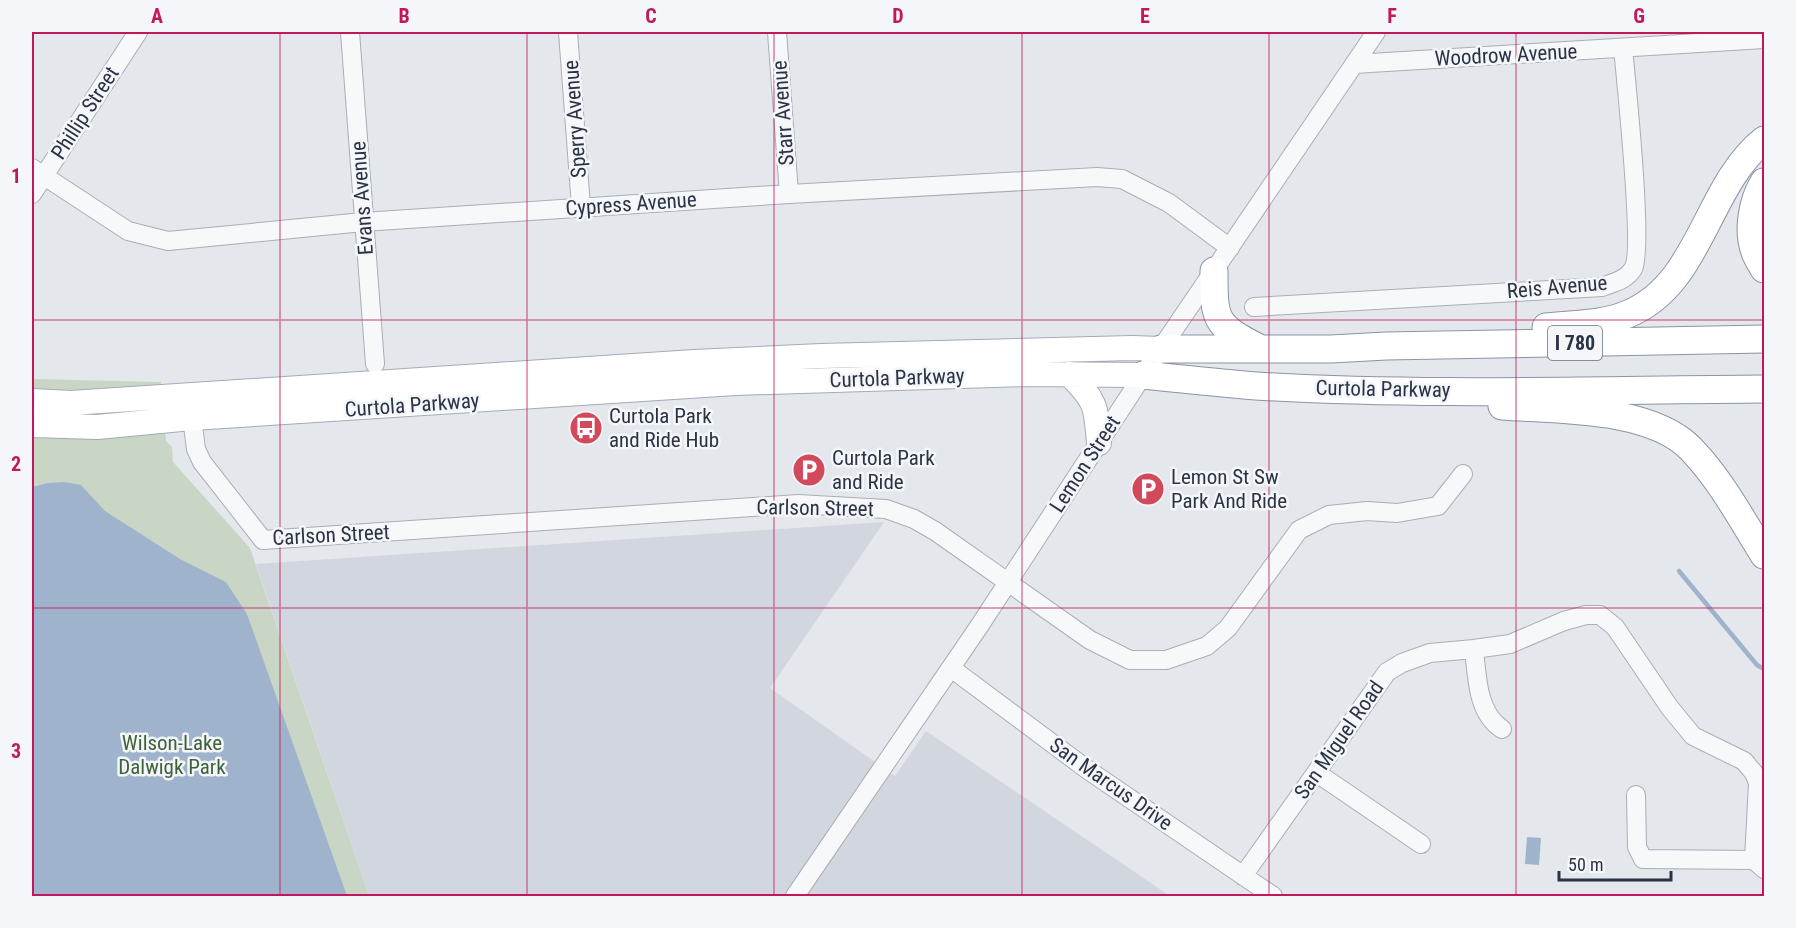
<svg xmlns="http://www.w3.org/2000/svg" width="1796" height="928" font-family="'Roboto Condensed',sans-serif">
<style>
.built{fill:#d2d6de}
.green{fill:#c9d6c5}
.water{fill:#9fb4cc}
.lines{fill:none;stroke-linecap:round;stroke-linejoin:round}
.stream{stroke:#9fb4cc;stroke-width:4.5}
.minor-casing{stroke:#a9aeb7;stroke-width:20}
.major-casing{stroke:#a3abb8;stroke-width:26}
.highway-casing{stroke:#8b94a3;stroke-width:29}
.minor{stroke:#f7f8fa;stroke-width:18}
.major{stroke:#fff;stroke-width:24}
.highway{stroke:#fff;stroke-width:27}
.grid{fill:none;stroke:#c2185b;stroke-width:1.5;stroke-opacity:0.55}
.labels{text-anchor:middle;stroke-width:5;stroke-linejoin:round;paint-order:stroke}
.shield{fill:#f4f6f9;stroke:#676e7b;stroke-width:1.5}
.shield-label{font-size:20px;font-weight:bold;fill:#2b3445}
.street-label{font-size:21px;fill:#2b3445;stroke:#f4f6f9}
.poi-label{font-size:21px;fill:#2b3445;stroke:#f4f6f9;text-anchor:start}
.park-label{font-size:21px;fill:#3f6138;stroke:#f4f6f9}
.neatline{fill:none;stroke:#c2185b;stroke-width:2}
.grid-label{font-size:20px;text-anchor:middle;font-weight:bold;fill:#c2185b}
</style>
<rect width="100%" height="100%" fill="#e4e7ec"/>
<path class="built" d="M884 522 770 688 895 776 926 731 1170 896H369L256 564Z"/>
<path class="green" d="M32 379 161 382 166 441 172 447 173 462 250 548 369 896H32Z"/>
<path class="water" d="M64 482 81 485 105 511 180 559 226 582 247 614 347 896H32V487L48 483Z
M1527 837 1541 838 1539 865 1525 864Z"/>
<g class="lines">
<path class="stream" d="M1679 571 1757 665 1764 669"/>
<g class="minor-casing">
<path id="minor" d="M350 32 375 364
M568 32 581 207
M777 32 789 194
M1354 64 1764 39
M32 168 128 231 168 241 363 222 789 194 1097 177 1122 179 1169 203 1230 248
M32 194 138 32
M1254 307 1602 287C1615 282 1626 280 1633 269 1644 251 1626 80 1623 48
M192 418 196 449 202 462 263 540 798 504 886 509 914 519 935 531 1090 640 1130 660H1166L1207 646 1228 628 1299 530 1329 515 1367 511 1397 513 1438 506 1463 474
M1474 649C1477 676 1477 713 1502 729
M951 668 1088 770 1273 896
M1317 773 1421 844
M1636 795 1637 847 1643 859 1754 860
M1243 876 1387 672 1402 663 1430 653 1474 649 1510 644 1564 621 1586 615H1600L1615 627 1670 708 1693 736 1744 761 1754 773 1758 783 1754 860 1764 869
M795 896 980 625 1143 375 1376 32"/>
</g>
<g class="major-casing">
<path id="major" d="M1069 374C1096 401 1096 405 1099 443
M32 401 71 403 694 362 821 356 1132 348 1161 349
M32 425 97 427 192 418 735 383 1026 374 1143 375"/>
</g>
<g class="highway-casing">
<path id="highway" d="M1764 182C1752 201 1747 231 1755 252 1757 258 1761 264 1764 269
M1214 271C1214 320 1214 325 1259 348
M1546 327C1573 324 1602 325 1628 314 1701 284 1706 186 1764 140
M1161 349H1331L1386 346 1764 339
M1143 375C1181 379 1218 383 1256 386 1425 396 1595 390 1764 389
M1502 406C1557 410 1651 407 1691 449 1721 480 1742 520 1764 555"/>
</g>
<use href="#minor" class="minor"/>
<use href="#major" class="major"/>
<use href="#highway" class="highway"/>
</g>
<path class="grid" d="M280 32V896M527 32V896M774 32V896M1022 32V896M1269 32V896M1516 32V896M32 320H1764M32 608H1764"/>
<defs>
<g id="bus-disc" transform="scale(1.725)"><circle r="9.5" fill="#d1495b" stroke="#f4f6f9"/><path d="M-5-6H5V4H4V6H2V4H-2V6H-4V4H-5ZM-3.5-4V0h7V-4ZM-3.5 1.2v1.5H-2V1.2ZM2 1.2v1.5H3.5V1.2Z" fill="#fff"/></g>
<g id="parking-disc" transform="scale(1.725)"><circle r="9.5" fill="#d1495b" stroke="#f4f6f9"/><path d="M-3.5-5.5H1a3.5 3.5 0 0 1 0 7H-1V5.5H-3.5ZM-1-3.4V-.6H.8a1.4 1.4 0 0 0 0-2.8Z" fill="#fff"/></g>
</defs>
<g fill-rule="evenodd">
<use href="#bus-disc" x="586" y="428"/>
<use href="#parking-disc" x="809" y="470"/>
<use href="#parking-disc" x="1148" y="489"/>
</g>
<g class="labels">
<rect class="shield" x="1548" y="326" width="54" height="34" rx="4.5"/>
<g class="shield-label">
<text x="1575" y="350">I 780</text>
</g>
<g class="street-label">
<text transform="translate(1506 55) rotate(-3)" y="7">Woodrow Avenue</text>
<text transform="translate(85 113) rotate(-57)" y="7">Phillip Street</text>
<text transform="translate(783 113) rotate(-94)" y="7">Starr Avenue</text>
<text transform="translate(575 119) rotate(-94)" y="7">Sperry Avenue</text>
<text transform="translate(362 198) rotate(-94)" y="7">Evans Avenue</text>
<text transform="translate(631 204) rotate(-4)" y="7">Cypress Avenue</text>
<text transform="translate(1557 287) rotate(-5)" y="7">Reis Avenue</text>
<text transform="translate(897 378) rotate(-2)" y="7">Curtola Parkway</text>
<text transform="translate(1383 389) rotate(1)" y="7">Curtola Parkway</text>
<text transform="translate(412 405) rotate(-4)" y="7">Curtola Parkway</text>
<text transform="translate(1085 464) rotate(-57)" y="7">Lemon Street</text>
<text transform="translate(815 508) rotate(1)" y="7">Carlson Street</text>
<text transform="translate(331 535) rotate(-3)" y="7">Carlson Street</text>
<text transform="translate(1339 740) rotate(-55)" y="7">San Miguel Road</text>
<text transform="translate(1111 784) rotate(35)" y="7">San Marcus Drive</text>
</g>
<g class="poi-label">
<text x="609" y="423">Curtola Park<tspan x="609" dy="24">and Ride Hub</tspan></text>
<text x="832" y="465">Curtola Park<tspan x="832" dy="24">and Ride</tspan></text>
<text x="1171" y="484">Lemon St Sw<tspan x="1171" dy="24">Park And Ride</tspan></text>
</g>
<g class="park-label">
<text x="172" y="750">Wilson-Lake<tspan x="172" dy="24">Dalwigk Park</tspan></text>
</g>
</g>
<rect width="1796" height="928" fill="none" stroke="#f4f6f9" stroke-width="66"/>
<path d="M1559 871v9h112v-9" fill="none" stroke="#2b3445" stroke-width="3"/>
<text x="1568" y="871" font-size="18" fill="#2b3445" stroke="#f4f6f9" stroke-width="4.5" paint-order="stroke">50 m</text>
<rect x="33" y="33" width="1730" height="862" class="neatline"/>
<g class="grid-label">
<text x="157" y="23">A</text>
<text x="404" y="23">B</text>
<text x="651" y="23">C</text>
<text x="898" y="23">D</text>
<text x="1145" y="23">E</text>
<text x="1392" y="23">F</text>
<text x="1639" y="23">G</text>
<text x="16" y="183">1</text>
<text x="16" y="471">2</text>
<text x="16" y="758">3</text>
</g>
</svg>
